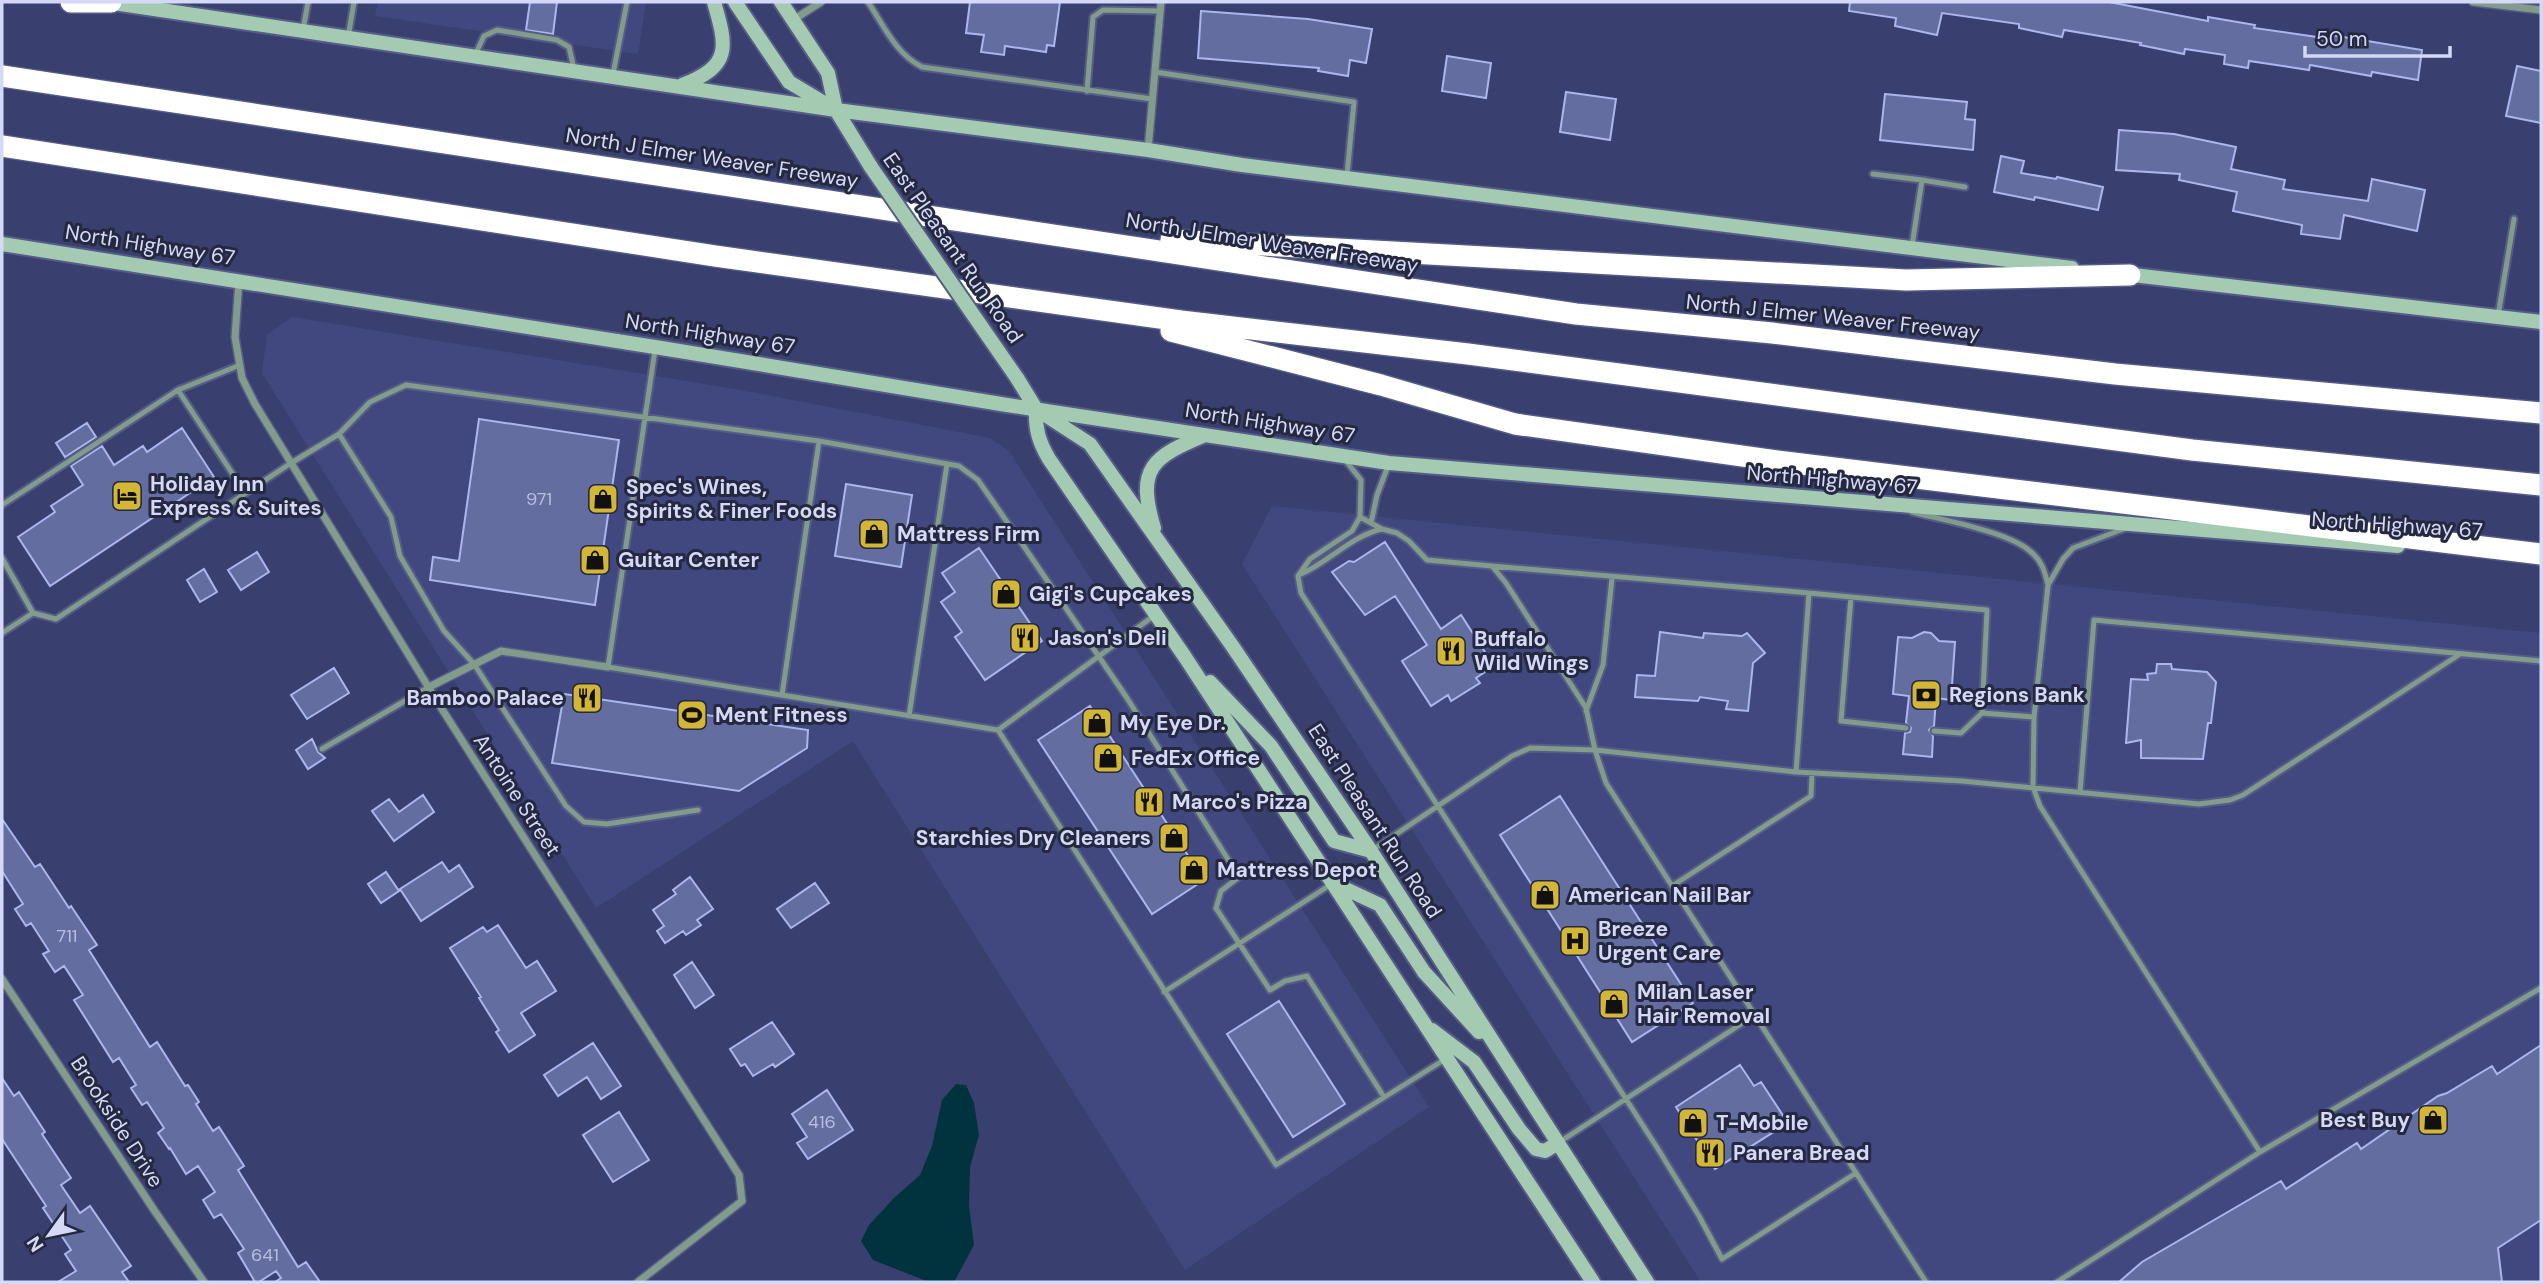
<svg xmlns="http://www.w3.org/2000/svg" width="2543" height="1284" font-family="'DM Sans',sans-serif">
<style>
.built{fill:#40487f}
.water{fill:#00333d}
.building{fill:#646da0;stroke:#abb6ef;stroke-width:2}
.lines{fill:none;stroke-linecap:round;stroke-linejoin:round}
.service-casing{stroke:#555c87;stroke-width:9}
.minor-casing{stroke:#555c87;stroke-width:10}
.secondary-casing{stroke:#555c87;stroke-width:18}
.motorway-casing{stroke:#555c87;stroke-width:24}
.service{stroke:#829b8a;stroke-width:5}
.minor{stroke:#829b8a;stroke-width:7}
.secondary{stroke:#a4cbb1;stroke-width:14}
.motorway{stroke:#fff;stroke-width:21}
.secondary-bridge-casing{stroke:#555c87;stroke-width:18;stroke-linecap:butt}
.secondary-bridge{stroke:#a4cbb1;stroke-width:14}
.labels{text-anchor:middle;stroke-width:6;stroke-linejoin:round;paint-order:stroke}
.number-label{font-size:18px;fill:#b7bee0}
.street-label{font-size:21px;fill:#d3d9f6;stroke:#25293f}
.poi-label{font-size:21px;font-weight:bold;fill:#d3d9f6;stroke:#25293f;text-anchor:start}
</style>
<rect width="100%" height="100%" fill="#39406f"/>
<path class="built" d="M378 2H646L638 54 375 16Z
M292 317 741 390 990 438 1009 451 1429 1107 1185 1270 853 741 596 908 262 373 267 335Z
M1272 506 2541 633V1282H1701L1242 564Z"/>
<path class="water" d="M956 1084 966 1085 974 1103 979 1135 970 1167 969 1206 974 1245 954 1282H929L873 1260 861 1241 869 1225 894 1198 920 1175 932 1146 942 1100Z"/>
<path class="building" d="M530 2H557L553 34 526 30Z
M970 2H1060L1054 46 1047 45 1046 52 1005 46 1004 55 981 52 984 35 966 33Z
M1850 2H2109L2208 21V17L2255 25 2254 28 2331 39V35L2422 50 2418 80 2372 72 2371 76 2310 65 2309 70 2249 61 2248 68 2224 64 2225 55 2185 49 2184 54 2140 45 2141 43 2064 30 2062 37 2019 28V24L1942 13 1937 35 1895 26 1896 18 1849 11Z
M1201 11 1308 19 1372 29 1366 63 1350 60 1348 76 1318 71 1319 68 1198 58Z
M1447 56 1491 63 1486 98 1442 91Z
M2517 66 2541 71V123L2506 116Z
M1566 92 1616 99 1610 140 1560 132Z
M1885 94 1967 102 1965 119 1975 120 1973 150 1880 140Z
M2119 130 2174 134 2236 147 2231 169 2285 180 2283 189 2368 201 2372 179 2425 190 2417 231 2344 215 2340 239 2301 234 2302 225 2233 211 2237 192 2179 180 2180 174 2116 170Z
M2001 156 2024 161 2021 173 2056 179 2057 177 2103 187 2098 210 2035 197 2034 200 1994 192Z
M479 419 619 440 595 605 430 580 433 557 459 561Z
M87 423 96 437 65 457 56 443Z
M182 428 214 477 50 586 18 537 55 512 51 506 83 485 71 466 102 446 114 465 143 446 147 452Z
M846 484 912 495 901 567 835 556Z
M1385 542 1441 629 1461 615 1494 666 1476 678 1480 683 1451 701 1448 695 1431 706 1402 661 1427 645 1395 596 1365 615 1332 572 1349 561 1354 562Z
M979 548 1042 641 985 680 955 637 962 632 941 602 955 592 942 573Z
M257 552 269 572 241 590 228 570Z
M204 569 217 592 200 602 187 580Z
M1660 632 1703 638 1704 633 1742 636 1747 633 1765 653 1753 663 1748 711 1726 709 1728 701 1700 697 1698 701 1635 697 1637 675 1655 676Z
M1924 632 1931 633 1939 641 1955 642 1951 700 1936 698 1934 726 1929 730 1933 736 1932 757 1903 754 1905 733 1910 732 1911 728 1906 723 1909 696 1893 694 1898 637 1912 638Z
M2157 664H2171L2172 669 2207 672 2216 682 2211 723H2208L2203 759 2141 758V740L2126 743 2131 679 2148 680 2147 674 2156 673Z
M334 668 349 693 307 719 291 695Z
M564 694 808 730 807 748 739 791 552 763Z
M1090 706 1204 880 1152 914 1038 740Z
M312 739 318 752 325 758 308 769 296 750Z
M423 795 434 812 394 841 372 811 389 799 399 812Z
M1560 796 1693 1003 1632 1042 1500 835Z
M2 819 35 867 40 864 69 908 71 906 97 945 89 950 150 1047 157 1042 185 1086 188 1085 199 1102 196 1104 213 1131 219 1127 244 1166 238 1170 298 1267 306 1262 320 1282H275L281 1278 276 1271 259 1282H255L238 1253 244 1249 221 1214 214 1218 203 1200 215 1192 198 1166 186 1174 170 1148 169 1149 158 1133 164 1128 147 1102 142 1105 131 1088 136 1085 119 1058 113 1062 74 1000 83 995 64 966 55 972 43 954 49 951 31 923 26 926 15 909 23 904 2 871Z
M442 862 449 872 459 865 473 887 421 921 400 889Z
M386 872 399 891 381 903 368 884Z
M690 877 713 909 697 920 701 925 686 935 683 931 665 943 657 931 664 926 653 910 676 894 673 890Z
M815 883 829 903 791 928 777 909Z
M498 925 526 968 537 961 556 991 521 1013 535 1035 509 1052 496 1032 499 1030 479 998 481 997 450 948 483 927 487 932Z
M692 962 714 995 695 1008 674 975Z
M1279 1001 1345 1104 1293 1137 1227 1034Z
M772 1022 794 1054 775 1067 773 1064 753 1076 745 1064 741 1066 730 1049Z
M593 1043 621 1086 601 1099 587 1077 558 1096 544 1075Z
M2541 1045V1220L2498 1248 2502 1282H2119L2142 1262 2281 1181 2286 1189 2357 1143 2361 1149 2438 1096 2447 1093 2492 1066 2497 1074Z
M1740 1065 1754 1086 1761 1082 1788 1123 1715 1169 1676 1107Z
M2 1078 14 1096 19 1092 45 1132 42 1134 71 1178 61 1185 80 1213 90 1206 131 1266 122 1272 129 1282H58L76 1271 65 1254 71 1250 43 1208 46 1206 2 1139Z
M827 1090 853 1130 808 1159 797 1143 807 1137 792 1114Z
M619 1112 649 1160 613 1182 583 1135Z"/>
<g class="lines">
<g class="service-casing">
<path id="service" d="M868 2C884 26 896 54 922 67L1152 99
M303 30 308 2
M348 38 354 2
M476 53 484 36 497 30 557 40 569 47 574 69
M1155 72 1354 102 1347 175
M613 74 627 2
M1087 91 1093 17 1103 10 1160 11
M1873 174 1922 180 1912 246
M1922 180 1965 187
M2498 316 2514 219
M655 350 608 667 998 730 1155 615
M240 365 178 390 245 493
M339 434 391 517 400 556 444 631 474 664 566 806 584 822 607 824 698 810
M1346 461 1361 480 1360 517 1352 531 1310 559 1298 576 1301 593 1658 1149 1699 1216 1722 1259 1856 1173
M2 505 178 390
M1912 512C1942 520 2010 532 2031 552 2042 561 2045 572 2048 585L2034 717
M1360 517 1382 529 1397 533 1409 541 1427 560 1492 566 1506 583 1586 708 1595 750 1606 783 1926 1282
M1371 523 1377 495 1388 466
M2 558 33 613 56 619 291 463 339 434 370 402 406 385 819 441 959 466 978 480 1023 545 1127 698 1239 877 1221 891 1216 908 1270 990 1285 981 1307 976 1384 1097
M1492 566 1809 593
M1301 574C1329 562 1351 536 1382 529
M2048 585 2063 559 2073 548 2126 528
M1851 597 1841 721 1906 728
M2 633 33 613
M782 695 819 441
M1586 711 1603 665 1612 578
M1982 713 2034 717 2033 787 2040 806 2260 1152
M909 716 947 464
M998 730 1276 1165 1447 1058
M322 749 429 687
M1796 772 1809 593 1987 610 1982 713 1961 733 1934 731
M2080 792 2094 620 2541 661
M1371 851 1512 756 1530 748 1595 750 1796 772 1962 781 2199 804 2230 800 2243 795 2460 654
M1672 886 1811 796 1812 773
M1164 992 1330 885
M1558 1143 1755 1015
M2057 1282 2260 1152 2541 988"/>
</g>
<g class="minor-casing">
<path id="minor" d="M2473 2 2541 10
M793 20 821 2
M1148 150 1161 2
M239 280 235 337 242 378 255 404 440 706 739 1175 742 1201 638 1282
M429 687 501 651 608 667
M2 979 154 1210 204 1282"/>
</g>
<g class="secondary-casing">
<path id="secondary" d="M107 2 836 110 1148 150 1242 165 2072 268
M735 2 789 82 829 106
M781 2 828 73 836 110 871 167
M682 85C732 66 727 47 714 2
M2 244 655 347 1007 405 1389 463 2398 546
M2124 274 2541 322
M1017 378 1036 409 1090 444 1233 647 1371 851 1647 1282
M1036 409C1035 429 1039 442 1049 459L1185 657 1593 1282
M1154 528C1136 468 1152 457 1205 435
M1210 682 1271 746 1334 841 1371 851
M1333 883 1380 905 1424 972 1479 1032
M1432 1030 1474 1062 1519 1129 1536 1149 1545 1151 1558 1143"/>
</g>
<g class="motorway-casing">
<path id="motorway" d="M71 2H111
M2 76 1576 314 1772 333 2115 374 2541 413
M2 146 715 256 1181 321 1468 354 2192 450 2541 485
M1171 240 1906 280 2130 275
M1171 331 1381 385 1515 424 1785 462 2541 554"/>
</g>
<use href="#service" class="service"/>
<use href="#minor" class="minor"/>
<use href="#secondary" class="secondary"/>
<use href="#motorway" class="motorway"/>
<g class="secondary-bridge-casing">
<path id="secondary-bridge" d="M871 167 1017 378"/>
</g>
<use href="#secondary-bridge" class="secondary-bridge"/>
</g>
<defs>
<g id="hotel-square" transform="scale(1.575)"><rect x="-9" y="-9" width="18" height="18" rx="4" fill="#d3b635" stroke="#25293f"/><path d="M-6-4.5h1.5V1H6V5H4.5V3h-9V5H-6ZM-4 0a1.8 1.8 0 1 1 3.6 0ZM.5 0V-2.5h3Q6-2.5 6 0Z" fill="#111"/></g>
<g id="shop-square" transform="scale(1.575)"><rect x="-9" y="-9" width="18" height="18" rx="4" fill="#d3b635" stroke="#25293f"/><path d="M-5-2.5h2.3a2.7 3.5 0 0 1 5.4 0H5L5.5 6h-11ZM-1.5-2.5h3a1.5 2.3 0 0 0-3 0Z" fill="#111"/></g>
<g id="restaurant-square" transform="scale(1.575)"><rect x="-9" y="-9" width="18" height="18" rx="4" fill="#d3b635" stroke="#25293f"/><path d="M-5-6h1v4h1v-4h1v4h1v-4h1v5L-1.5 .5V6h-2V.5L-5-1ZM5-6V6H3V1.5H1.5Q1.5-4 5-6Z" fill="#111"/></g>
<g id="bank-square" transform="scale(1.575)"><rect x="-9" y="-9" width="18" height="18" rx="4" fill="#d3b635" stroke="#25293f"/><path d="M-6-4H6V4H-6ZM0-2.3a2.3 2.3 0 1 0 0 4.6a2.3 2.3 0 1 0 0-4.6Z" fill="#111"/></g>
<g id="stadium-square" transform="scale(1.575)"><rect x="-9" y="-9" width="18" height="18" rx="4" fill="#d3b635" stroke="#25293f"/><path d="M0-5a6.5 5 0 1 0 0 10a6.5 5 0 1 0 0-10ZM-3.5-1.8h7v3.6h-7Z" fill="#111"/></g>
<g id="hospital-square" transform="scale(1.575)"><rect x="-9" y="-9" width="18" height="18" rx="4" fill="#d3b635" stroke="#25293f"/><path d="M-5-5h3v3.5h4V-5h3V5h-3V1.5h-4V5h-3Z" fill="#111"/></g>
</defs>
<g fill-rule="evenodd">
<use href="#hotel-square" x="127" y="496"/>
<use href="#shop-square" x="603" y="499"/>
<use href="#shop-square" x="874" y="534"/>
<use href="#shop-square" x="595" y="560"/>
<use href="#shop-square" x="1006" y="594"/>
<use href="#restaurant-square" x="1025" y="638"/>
<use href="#restaurant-square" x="1451" y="651"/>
<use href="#bank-square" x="1926" y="695"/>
<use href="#restaurant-square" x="587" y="698"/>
<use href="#stadium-square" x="692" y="715"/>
<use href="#shop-square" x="1097" y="723"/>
<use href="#shop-square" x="1108" y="758"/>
<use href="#restaurant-square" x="1149" y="802"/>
<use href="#shop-square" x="1174" y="838"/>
<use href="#shop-square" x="1194" y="870"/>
<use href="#shop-square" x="1545" y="895"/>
<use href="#hospital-square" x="1575" y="941"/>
<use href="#shop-square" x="1614" y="1004"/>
<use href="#shop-square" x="2433" y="1120"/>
<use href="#shop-square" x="1693" y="1123"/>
<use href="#restaurant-square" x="1710" y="1153"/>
</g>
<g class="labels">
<g class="number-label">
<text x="539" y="505">971</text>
<text x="67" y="942">711</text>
<text x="822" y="1128">416</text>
<text x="265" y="1261">641</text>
</g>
<g class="street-label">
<text transform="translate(712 158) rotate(9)" y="7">North J Elmer Weaver Freeway</text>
<text transform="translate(1272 243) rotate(9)" y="7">North J Elmer Weaver Freeway</text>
<text transform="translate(150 245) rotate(9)" y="7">North Highway 67</text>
<text transform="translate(953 248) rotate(55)" y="7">East Pleasant Run Road</text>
<text transform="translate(1833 317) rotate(6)" y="7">North J Elmer Weaver Freeway</text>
<text transform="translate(710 334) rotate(9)" y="7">North Highway 67</text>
<text transform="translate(1270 423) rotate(9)" y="7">North Highway 67</text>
<text transform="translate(1832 480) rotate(5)" y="7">North Highway 67</text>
<text transform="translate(2397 525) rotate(4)" y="7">North Highway 67</text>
<text transform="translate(517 795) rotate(57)" y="7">Antoine Street</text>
<text transform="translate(1375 821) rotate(57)" y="7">East Pleasant Run Road</text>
<text transform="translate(117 1122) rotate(57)" y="7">Brookside Drive</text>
</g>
<g class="poi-label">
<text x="150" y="491">Holiday Inn<tspan x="150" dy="24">Express &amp; Suites</tspan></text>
<text x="626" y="494">Spec's Wines,<tspan x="626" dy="24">Spirits &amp; Finer Foods</tspan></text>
<text x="897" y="541">Mattress Firm</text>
<text x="618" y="567">Guitar Center</text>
<text x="1029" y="601">Gigi's Cupcakes</text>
<text x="1048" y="645">Jason's Deli</text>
<text x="1474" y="646">Buffalo<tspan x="1474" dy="24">Wild Wings</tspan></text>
<text x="1949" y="702">Regions Bank</text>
<text x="564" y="705" text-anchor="end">Bamboo Palace</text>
<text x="715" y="722">Ment Fitness</text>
<text x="1120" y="730">My Eye Dr.</text>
<text x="1131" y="765">FedEx Office</text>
<text x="1172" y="809">Marco's Pizza</text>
<text x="1151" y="845" text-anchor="end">Starchies Dry Cleaners</text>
<text x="1217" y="877">Mattress Depot</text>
<text x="1568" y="902">American Nail Bar</text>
<text x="1598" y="936">Breeze<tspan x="1598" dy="24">Urgent Care</tspan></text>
<text x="1637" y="999">Milan Laser<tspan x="1637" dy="24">Hair Removal</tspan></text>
<text x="2410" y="1127" text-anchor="end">Best Buy</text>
<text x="1716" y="1130">T-Mobile</text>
<text x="1733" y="1160">Panera Bread</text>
</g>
</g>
<rect width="2543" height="1284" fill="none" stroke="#d3d9f6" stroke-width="7"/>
<g transform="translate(49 1235) rotate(237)" stroke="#25293f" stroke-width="5" paint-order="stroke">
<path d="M0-5L12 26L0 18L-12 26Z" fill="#d3d9f6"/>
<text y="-10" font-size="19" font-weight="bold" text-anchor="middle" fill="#d3d9f6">N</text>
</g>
<path d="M2305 46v10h145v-10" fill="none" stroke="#d3d9f6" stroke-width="3.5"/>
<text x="2316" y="46" font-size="21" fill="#d3d9f6" stroke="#25293f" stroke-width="5" paint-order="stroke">50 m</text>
</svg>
